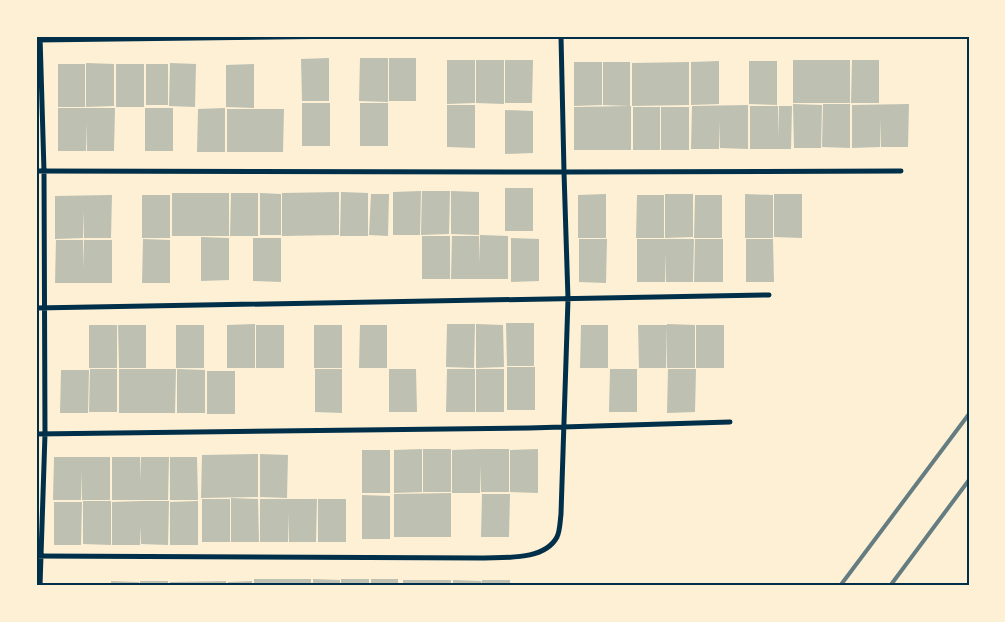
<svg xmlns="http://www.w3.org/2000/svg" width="1005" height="622" font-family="'PT Serif',serif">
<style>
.building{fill:#bec0b2}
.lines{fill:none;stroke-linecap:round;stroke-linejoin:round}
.minor{stroke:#003049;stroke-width:5}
.rail{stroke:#657d81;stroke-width:4}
.neatline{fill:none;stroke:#003049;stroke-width:2}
</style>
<rect width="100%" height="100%" fill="#fdf0d5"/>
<path class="building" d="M329 58V101H302L301 59Z
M360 58H388V102L359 101Z
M389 58H416V101H389Z
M447 60H475V103L447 104Z
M476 60H504V104L476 103Z
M505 60H533L532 103H505Z
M793 60H850V103H793Z
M852 60H879V103H851Z
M719 61V104L691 105V62Z
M749 61H777V105L749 104Z
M574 62H602V105L574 106Z
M603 62H630V106L603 105Z
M689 62V105L632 106V63Z
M86 63 114 64V106L86 107Z
M170 63 196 64 195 107 169 106Z
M58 64H85V107H58Z
M116 64H144V107H116Z
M146 64H168V105H146Z
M254 64V108L226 107V65Z
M302 103H330V146H302Z
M360 103H388V146H360Z
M793 104 822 105 821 148H794Z
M823 104H850V148L822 147Z
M909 104 908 147H881L880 119V147L852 148V105Z
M447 105H475V148L447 147Z
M748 105V149L720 148V120L719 149H691L692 106Z
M631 106V150H574V107Z
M750 106H778V139L779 106H792L791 149H750Z
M633 107H660V150H633Z
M661 107H689V150H661Z
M58 108H115L114 151H87L86 122V151H58Z
M145 108H173V151H145Z
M225 108V152H197L198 109Z
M227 109H284L283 152H227Z
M505 110 533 111V153L505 154Z
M505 188H533V231H505Z
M421 191 420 235H393V192Z
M422 191H450L449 234 421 235Z
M451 191 479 192V235L451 234Z
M339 192V235L282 236V193Z
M341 192 368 193V236H340Z
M172 193H229V236H172Z
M231 193H258V236H230Z
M260 193 281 194V235H260Z
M371 194H389L388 236 369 235Z
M606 194V238H578V195Z
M665 194H693V237L665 238Z
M745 194 773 195V238H745Z
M774 194H802V238L774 237Z
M112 195 111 238H84L83 210V238L55 239V196Z
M142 195H170V238H142Z
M637 195H664V238H636Z
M695 195H722V238H694Z
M480 235 508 236V279H451L452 236H479L480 264Z
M422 236H450V279H422Z
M201 237 229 238V280L201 281Z
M253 238H281V282L253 281Z
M511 238 539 239V281L511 282Z
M143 239 170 240V283H142Z
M579 239H607L606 283 579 282Z
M637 239H694L693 282H666L665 253V282H637Z
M695 239H723V282H694Z
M746 239H773L774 282H746Z
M56 240H83V268L84 240H112V283H55Z
M506 323H534V366H507Z
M255 324V368H227V325Z
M447 324H475L474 368 446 367Z
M476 324 503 325 504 367 476 368Z
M667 324 695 325V368H667Z
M89 325H117V368H89Z
M118 325H146V368H119Z
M176 325H204V368H176Z
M256 325H284V368H256Z
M314 325H342V368H314Z
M360 325H387V368H359Z
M581 325H608V368H580Z
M638 325H667L666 368H639Z
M696 325H724V368H696Z
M507 367H535V410H507Z
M90 369H117V412H89Z
M119 369H176L175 413H119Z
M177 369 205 370V413H177Z
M315 369H342V413L315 412Z
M389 369H416L417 412H389Z
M447 369H475V412H446Z
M476 369H504V412H476Z
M610 369H637V412H609Z
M668 369H696L695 412 667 413Z
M61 370H89L88 413H60Z
M207 371H235V414H207Z
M422 449V492L394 493V450Z
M423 449H451V492H423Z
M481 449H509V492H481L480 464V493H452V450Z
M538 449V493L510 492V450Z
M362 450H390V493H362Z
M258 454V497L201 498 202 455Z
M260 454 288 455 287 498 260 497Z
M54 457H110V500H82V471L81 500H53Z
M112 457H140V480L141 457H169L168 500H112Z
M170 457H197L198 500H170Z
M451 493V537H394V494Z
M482 494H510L509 537H481Z
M362 495 390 496V539H362Z
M231 498 258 499 259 542H231Z
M202 499H230V542H202Z
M260 499H317L316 542H289L288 513V542H260Z
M318 499H346V542H318Z
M83 501H111V545L83 544Z
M141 501H169L168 545 141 544 140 525V545H112V502Z
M198 501V545H170V502Z
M54 502H82L81 545H54Z
M254 579H311V586H254Z
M313 579 340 580V586H313Z
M341 579H369V586H341Z
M371 579H398V586H371Z
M403 580H451V586H403Z
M453 580 481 581V586H453Z
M482 580H510V586H481Z
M111 581 139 582V586H111Z
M140 581H168V586H140Z
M226 581V586H170V582Z
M252 581V586H228V582Z"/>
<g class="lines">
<path class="minor" d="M36 40 352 36
M36 171 564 172 901 171
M36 308 769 295
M36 434 529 428 730 422
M36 556 482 558C505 557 544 561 557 537 560 531 560 522 561 514L568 299 564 172 561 36
M40 586 45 434 44 171 40 36"/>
<path class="rail" d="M840 586 969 414
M890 586 969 480"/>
</g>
<rect width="1005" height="622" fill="none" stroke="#fdf0d5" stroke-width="75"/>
<rect x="38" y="38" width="930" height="546" class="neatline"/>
</svg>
